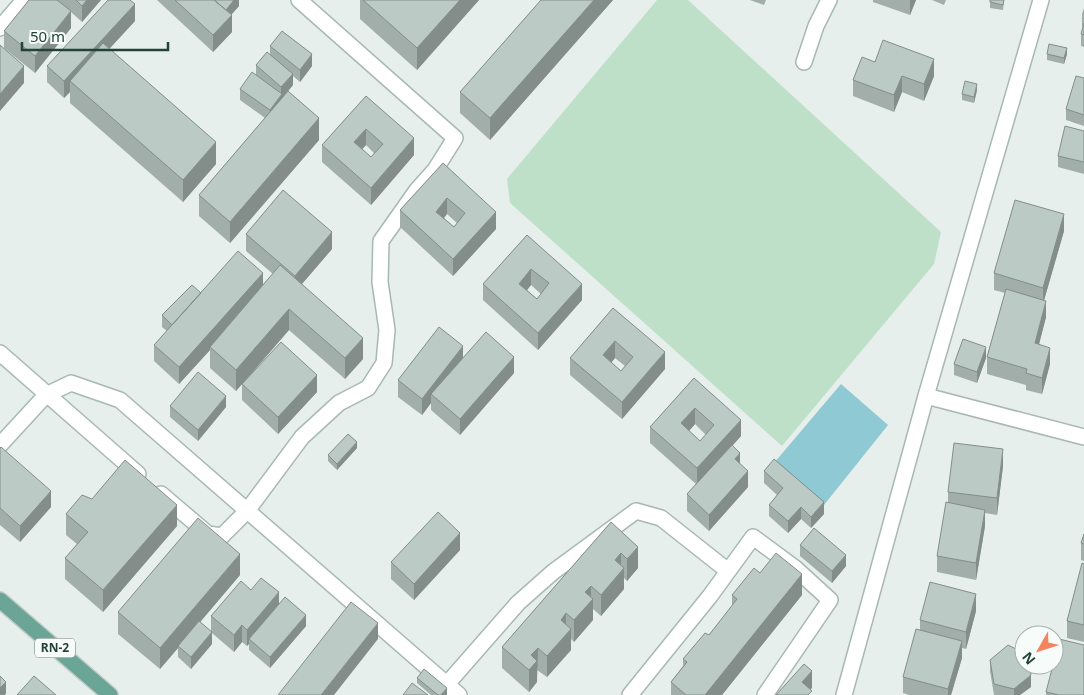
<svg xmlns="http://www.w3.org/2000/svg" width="1084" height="695" font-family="'Noto Sans',sans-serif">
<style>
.green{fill:#bfe0c8}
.water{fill:#8ec9d4}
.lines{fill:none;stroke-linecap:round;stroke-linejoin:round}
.minor-casing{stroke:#a8b8b2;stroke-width:18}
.major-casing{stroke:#c2cac8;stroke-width:18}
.minor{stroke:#fff;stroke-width:15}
.major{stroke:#6aa596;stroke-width:15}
.wall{fill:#a1aea9;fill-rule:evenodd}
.shaded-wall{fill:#838d89}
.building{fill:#bbcac4;stroke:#838d89;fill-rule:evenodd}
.labels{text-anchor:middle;stroke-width:4;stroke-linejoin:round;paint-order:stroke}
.shield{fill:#f7fbf9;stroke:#637a73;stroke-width:1}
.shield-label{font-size:12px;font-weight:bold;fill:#24423a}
</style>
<rect width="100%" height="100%" fill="#e6efeb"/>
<path class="green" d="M657 0H688L941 232 934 264 782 446 510 203 507 179Z"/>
<path class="water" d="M841 384 888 425 824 505 774 463Z"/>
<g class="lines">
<g class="minor-casing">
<path id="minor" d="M0 28 24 0
M804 62 816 26 829 0
M0 353 138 474
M926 396 1084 437
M0 445 46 395 71 383 120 400 459 695
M161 494 208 534 222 536 247 511 302 437 339 403 368 388 384 363 387 330 380 282 381 241 417 190 435 170 455 138 299 0
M447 684 518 603 553 572 636 511 661 518 728 571
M630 695 710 596 753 537 795 568 830 600 765 695
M844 695 926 396 1041 0"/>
</g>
<g class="major-casing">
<path id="major" d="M0 600 110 695"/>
</g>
<use href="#minor" class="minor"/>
<use href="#major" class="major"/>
</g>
<path class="wall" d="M29 0H101L82 22 71 12V28L35 73 4 48V31Z
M157 0H239V6L231 15 232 32 213 52Z
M360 0H479L417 70 360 19Z
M541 0H613L490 140 460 113V92Z
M750 0H766L764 5Z
M873 0H916L910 15 873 2Z
M932 0H946L944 5Z
M1004 0 1003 10 990 8V2Z
M1084 8V47L1081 46V34L1083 26H1082V14Z
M135 21 109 49 216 164 183 202 70 103V92L64 98 47 82V66Z
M270 46 312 66 300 82 293 76V85L282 99 319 140 230 243 199 216V195L265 118 240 100V89L256 75V65L270 55Z
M1047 54H1067L1064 64 1047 60Z
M875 62 934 76 924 101 902 92 894 112 853 96V80Z
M1084 78V126L1066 120V109Z
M977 90 974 103 962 100V94Z
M366 96 414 155 371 205 322 162V145ZM366 145 374 153 371 157 362 149Z
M1084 131V174L1058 167V156Z
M443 163 496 229 453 276 400 227V210ZM447 214 457 223 454 227 444 218Z
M1064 231 1044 300 1046 317 1039 344 1050 364 1042 394 1026 390V385L987 374V357L1005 293 994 290V273Z
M246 234 332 249 302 284 363 359 345 379 289 330 252 373 317 392 278 434 242 400V384L236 391 210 368V350L179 384 154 361V345L167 331 162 327V315L201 293 263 285 273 274 246 251Z
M527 235 582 300 538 350 483 300V284ZM531 285 541 294 537 299 527 290Z
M613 308 665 369 622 419 570 375V358ZM615 358 625 366 621 371 611 363Z
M463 357 514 373 460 435 431 410V403L422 415 398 397V380Z
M986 358 977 383 954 375V364Z
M694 378 741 436 732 446 740 463 748 487 709 531 687 511V494L696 484 650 443V427ZM695 424 706 435 700 441 689 431Z
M170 406 226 407 198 441 170 417Z
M0 448 51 507 20 542 0 525Z
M357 448 337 470 328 461V455Z
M1003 466 997 515 985 513V526L976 580 937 572V556L948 503V492Z
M764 471 824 514 811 528 801 519 788 533 769 516V505L777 495 764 483Z
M92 499 177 526 103 612 65 579V558L77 544 66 535V514Z
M611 522 638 568 627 581 624 578V589L601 616 593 609V620L574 642 571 639V650L547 677 537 670V682L529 692 502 668V647Z
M1084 534V561L1081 560V543Z
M800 545 846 566 832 583 800 556Z
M460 550 414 600 391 579V562Z
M1084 564V642L1067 638V621Z
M760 573 802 595 722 695H671V682L683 666V659L709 635 732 606V595Z
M240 575 200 622 211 632V616L251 590 279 604 306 626 270 668 249 650V644L247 646 242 642 234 652 212 633V644L191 669 178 657V648L160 669 118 634V612Z
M976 611 966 649 962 648V658L951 695H909L903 693V677L920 630V620Z
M990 660 1031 687 1020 695H994L990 671Z
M417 678 447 694 446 695H431L417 683Z
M1046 692 1084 695H1046Z"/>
<path class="shaded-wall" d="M87 0H101L82 22V6Z
M234 0H239V6L224 23V12Z
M460 0H479L417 70V48Z
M594 0H613L490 140V118Z
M910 0H916L910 15Z
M135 4V21L75 86 70 81V92L64 98V81Z
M71 11V28L35 73V56Z
M232 15V32L213 52V35Z
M1067 48V54L1064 64V58Z
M312 54V66L300 82V70Z
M934 59V76L924 101V84Z
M24 66V83L0 111V94Z
M293 74V85L282 98V105L270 122V110L281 94V87Z
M902 76V92L894 112V95Z
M977 84V90L974 103V97Z
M319 118V140L230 243V222Z
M366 129V145L354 158V142Z
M414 138V155L371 205V188Z
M216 142V164L183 202V180Z
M447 198V214L436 228V212Z
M496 212V229L453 276V259Z
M1064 214V231L1043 304V288Z
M332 232V249L295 292V276Z
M531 269V285L519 300V284Z
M263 273V290L210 347V350L179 384V367Z
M582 284V300L538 350V333Z
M1046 301V317L1035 360V343Z
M289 309V330L236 391V370Z
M363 338V359L345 379V358Z
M615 341V358L603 372V355Z
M463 346V362L431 394V403L422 415V399Z
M986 347V358L977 383V372Z
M1050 348V364L1042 394V378Z
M665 352V369L622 419V402Z
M514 357V373L460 435V419Z
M317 375V392L278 434V417Z
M226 396V407L198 441V430Z
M695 408V424L681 440V423Z
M741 420V436L697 485V468Z
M357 442V448L337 470V464Z
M1003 449V466L997 515V498Z
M740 453V469L735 459Z
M748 471V487L709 531V515Z
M51 491V507L20 542V526Z
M824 502V514L811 528V517Z
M177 505V526L103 612V590Z
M801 507V519L788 533V521Z
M985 510V526L976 580V563Z
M460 533V550L414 600V584Z
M638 547V568L627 581V559Z
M621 553V572L624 568V589L601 616V595L615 560Z
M240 554V575L179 647 178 646V648L160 669V648Z
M846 555V566L832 583V571Z
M802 574V595L722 695H705Z
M591 586V601L593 599V620L574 642V620L585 592Z
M279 592V609L249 639V644L247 646V630Z
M976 594V611L966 649V632Z
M566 613V634L571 629V650L547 677V656L561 620Z
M306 615V626L270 668V657Z
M378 623V639L334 695H321Z
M242 625V642L234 652V635Z
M212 632V644L191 669V657Z
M962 641V658L951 695H948V689Z
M538 648 537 682 529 692V670L531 655Z
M812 671V688L805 695 802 682Z
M1031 675V687L1020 695H1014V689Z
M6 682V693L5 695H0V688Z
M447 688V694L446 695H441Z"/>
<path class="building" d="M29 0H57L71 11 35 56 4 31Z
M76 0H87L82 6Z
M108 0H130L135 4 64 81 47 66Z
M175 0H214L232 15 213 35Z
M214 0H234L226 10Z
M363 0H460L417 48Z
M541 0H594L490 118 460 92Z
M990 0H1004L1003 5 990 2Z
M1084 23V35L1081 34Z
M282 31 312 54 300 70 270 46Z
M883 40 934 59 924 84 902 76 894 95 853 80 862 57 875 62Z
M103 43 216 142 183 180 70 81Z
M1049 44 1067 48 1064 58 1047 54Z
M0 45 24 66 0 94Z
M267 52 293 74 281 87 256 65Z
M252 72 282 94 270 110 240 89Z
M1076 76 1084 78V115L1066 109Z
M965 81 977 84 974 97 962 94Z
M288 91 319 118 230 222 199 195Z
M366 96 414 138 371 188 322 145ZM366 129 383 144 371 157 354 142Z
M1065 126 1084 131V162L1058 156Z
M443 163 496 212 453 259 400 210ZM447 198 465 213 454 227 436 212Z
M283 190 332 232 295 276 246 234Z
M1015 200 1064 214 1043 288 994 273Z
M527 235 582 284 538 333 483 284ZM531 269 549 283 537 299 519 284Z
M238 251 263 273 179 367 154 345Z
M280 265 363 338 345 358 289 309 236 370 210 347Z
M192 285 201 293 172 325 162 315Z
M1006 289 1046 301 1035 343 1050 348 1042 378 1026 373 1027 369 987 357Z
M613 308 665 352 622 402 570 358ZM615 341 633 357 621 371 603 355Z
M439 327 463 346 422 399 398 380Z
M486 332 514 357 460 419 431 394Z
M963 339 986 347 977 372 954 364Z
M281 342 317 375 278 417 242 384Z
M198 372 226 396 198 430 170 406Z
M694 378 741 420 697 468 650 427ZM695 408 714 425 700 441 681 423Z
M348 434 357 442 337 464 328 455Z
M954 443 1003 449 997 498 948 492Z
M732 445 740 453 735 459 748 471 709 515 687 494Z
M1 447 51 491 20 526 0 508V448Z
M774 459 824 502 811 517 801 507 788 521 769 505 783 488 764 471Z
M125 460 177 505 103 590 65 558 88 532 66 514 82 495 92 499Z
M946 502 985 510 976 563 937 556Z
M438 512 460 533 414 584 391 562Z
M198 518 240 554 160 648 118 612Z
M611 522 638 547 627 559 621 553 615 560 624 568 601 595 591 586 585 592 593 599 574 620 566 613 561 620 571 629 547 656 538 648 531 655 537 661 529 670 502 647Z
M814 528 846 555 832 571 800 545Z
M1084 534V544L1081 543Z
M776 553 802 574 705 695H686L671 682 687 662 683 659 705 633 709 635 737 599 732 595 754 568 760 573Z
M1082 563 1084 564V625L1067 621Z
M261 578 279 592 247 630 242 625 234 635 211 616 241 581 251 590Z
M930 582 976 594 966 632 920 620Z
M285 597 306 615 270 657 249 639Z
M351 602 378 623 321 695H278Z
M199 621 212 632 191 657 178 646Z
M916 629 962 641 948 689 903 677Z
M1059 639 1084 645V695H1059L1046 692 1053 665H1054V659Z
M1008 645 1024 653V665H1029L1031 675 1014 689 994 684 990 660Z
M804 664 812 671 802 682 812 691 808 695H776Z
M424 669 447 688 441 695H438L417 678Z
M0 676 6 682 0 688Z
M34 676 56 695H17Z
M412 683 428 695H403Z"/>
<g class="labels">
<rect class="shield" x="35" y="638.5" width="40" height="19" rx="4"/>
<g class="shield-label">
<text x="55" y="652">RN-2</text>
</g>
</g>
<g transform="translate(1039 650) rotate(231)"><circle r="24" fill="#f7fbf9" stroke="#a3b1ad"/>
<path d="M0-4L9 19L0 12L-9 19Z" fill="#f4845f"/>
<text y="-8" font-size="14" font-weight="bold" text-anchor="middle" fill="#24423a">N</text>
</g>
<path d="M22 42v8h146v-8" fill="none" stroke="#24423a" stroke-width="2.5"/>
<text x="30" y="42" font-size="15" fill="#24423a" stroke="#f7fbf9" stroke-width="4" paint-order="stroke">50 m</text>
</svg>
